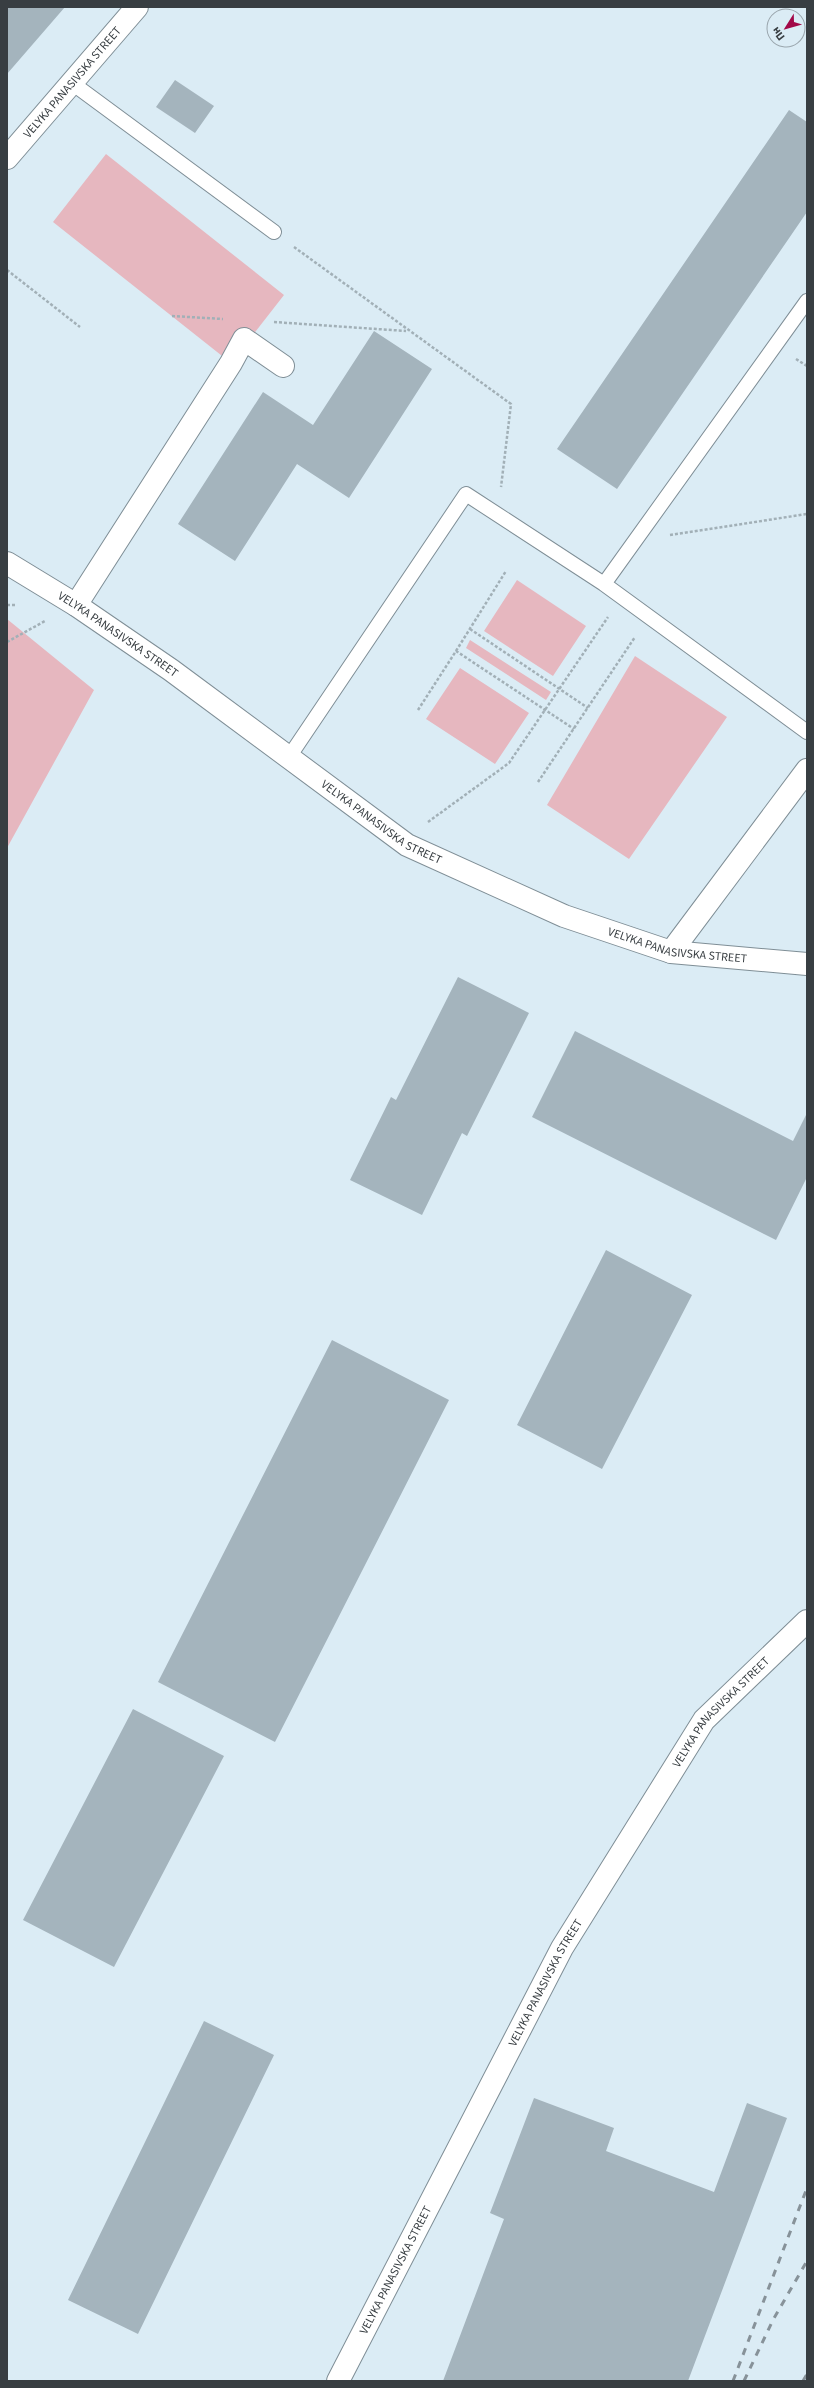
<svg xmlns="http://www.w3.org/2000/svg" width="814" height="2388" font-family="'Source Sans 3',sans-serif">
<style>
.green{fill:#e6b7bf}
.building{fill:#a4b4bd}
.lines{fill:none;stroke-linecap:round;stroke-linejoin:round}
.service-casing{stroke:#7f8e96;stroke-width:16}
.minor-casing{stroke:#7f8e96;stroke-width:24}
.tertiary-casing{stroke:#7f8e96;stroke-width:24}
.path{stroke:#a2b0b7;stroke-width:2.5;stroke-dasharray:3 2;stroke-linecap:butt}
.service{stroke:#fff;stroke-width:14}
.minor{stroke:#fff;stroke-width:22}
.tertiary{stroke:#fff;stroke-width:22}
.rail{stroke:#879299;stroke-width:3;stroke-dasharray:7 7;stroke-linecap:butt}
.labels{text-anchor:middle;stroke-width:3;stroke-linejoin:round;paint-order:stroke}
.street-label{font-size:12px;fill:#383e42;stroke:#dbecf5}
</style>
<rect width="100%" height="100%" fill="#dbecf5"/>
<path class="green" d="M106 154 284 295 231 363 53 222Z
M517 580 586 626 553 676 484 631Z
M7 619 94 690 7 848Z
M470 640 551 692 546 700 466 648Z
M635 656 727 717 629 859 547 805Z
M460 668 529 713 495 764 426 719Z"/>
<path class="building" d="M7 7H65L7 74Z
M175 80 214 106 195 133 156 107Z
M789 110 807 122V212L617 489 557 449Z
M374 331 432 369 349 498 297 464 235 561 178 524 263 392 313 425Z
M458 977 529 1013 467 1136 462 1133 422 1215 350 1180 391 1097 396 1100Z
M575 1031 793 1141 807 1113V1177L776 1240 532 1117Z
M606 1250 692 1295 602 1469 517 1425Z
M332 1340 449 1400 275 1742 158 1682Z
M133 1709 224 1756 114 1967 23 1920Z
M204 2021 274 2055 138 2334 68 2300Z
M534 2098 614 2128 606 2151 714 2192 747 2103 787 2118 688 2381H443L504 2219 490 2213Z"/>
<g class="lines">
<g class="service-casing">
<path id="service" d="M72 83 274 232
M604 584 807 301
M289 757 466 494 604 584 807 732"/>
</g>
<g class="minor-casing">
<g id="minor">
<path id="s1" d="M7 158 137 7"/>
<path id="s2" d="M7 563 76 605 171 670 407 845 564 916 671 952 807 964"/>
<path d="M76 605 231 363 244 339 283 366"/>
<path d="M671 952 807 770"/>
</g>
</g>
<g class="tertiary-casing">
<g id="tertiary">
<path id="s3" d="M338 2381 562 1948 704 1720 807 1621"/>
</g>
</g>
<path class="path" d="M294 247 511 404 501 487
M7 270 80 327
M172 316 223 319
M274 322 406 331
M796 359 807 366
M670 535 807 514
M7 605H17
M470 629 588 708
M7 642 45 621
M456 651 506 571
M418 710 456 651 574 729
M538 782 635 637
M428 822 509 763 608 617"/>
<use href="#service" class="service"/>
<use href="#minor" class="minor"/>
<use href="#tertiary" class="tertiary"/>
<path class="rail" d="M733 2381 807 2188
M744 2381 773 2320 807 2261
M803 2381 807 2374"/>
</g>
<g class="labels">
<g class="street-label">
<text dy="4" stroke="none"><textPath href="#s1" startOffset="100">VELYKA PANASIVSKA STREET</textPath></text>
<text dy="4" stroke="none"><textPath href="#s2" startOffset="132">VELYKA PANASIVSKA STREET</textPath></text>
<text dy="4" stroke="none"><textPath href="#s2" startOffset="456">VELYKA PANASIVSKA STREET</textPath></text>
<text dy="4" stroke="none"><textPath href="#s2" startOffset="780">VELYKA PANASIVSKA STREET</textPath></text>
<text dy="4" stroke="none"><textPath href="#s3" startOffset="773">VELYKA PANASIVSKA STREET</textPath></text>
<text dy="4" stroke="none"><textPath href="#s3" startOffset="449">VELYKA PANASIVSKA STREET</textPath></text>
<text dy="4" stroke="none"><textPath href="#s3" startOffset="125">VELYKA PANASIVSKA STREET</textPath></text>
</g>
</g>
<rect width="814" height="2388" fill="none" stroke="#383e42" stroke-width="16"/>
<g transform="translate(786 28) rotate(233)"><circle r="19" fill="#dbecf5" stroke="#9aa6ad"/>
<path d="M0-3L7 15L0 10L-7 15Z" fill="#a20948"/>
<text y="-6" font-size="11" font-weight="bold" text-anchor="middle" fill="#383e42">Пн</text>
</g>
</svg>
